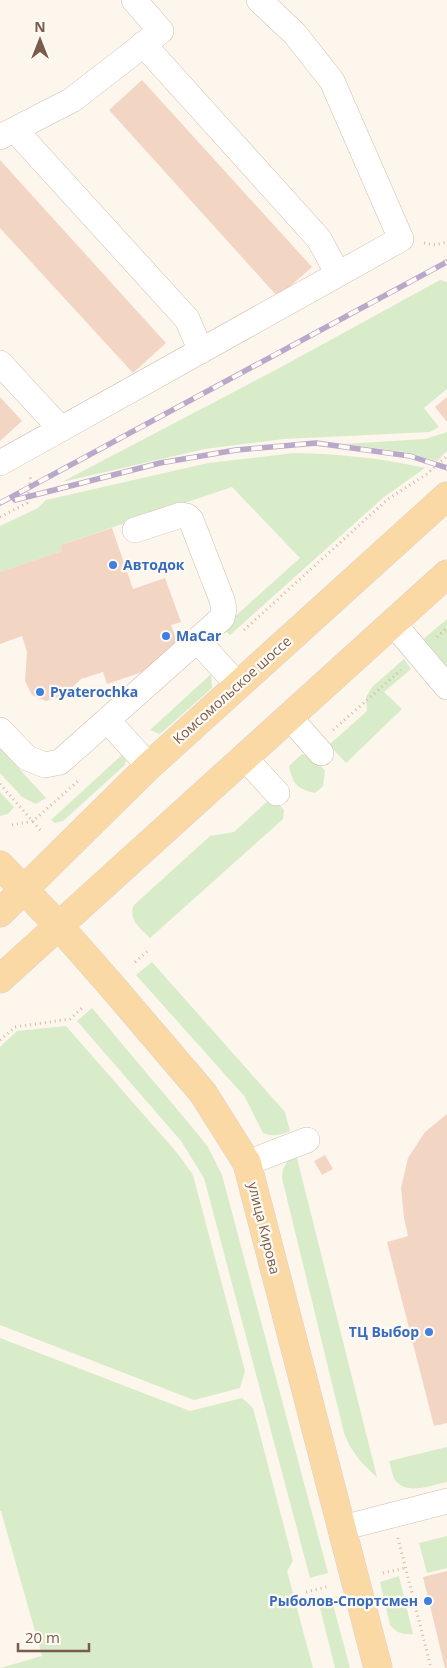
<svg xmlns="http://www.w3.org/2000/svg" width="447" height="1668" font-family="'Open Sans',sans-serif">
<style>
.green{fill:#d8ecc9}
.building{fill:#f3d5c3}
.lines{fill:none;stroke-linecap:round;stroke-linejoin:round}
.minor-casing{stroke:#d1beb0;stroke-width:26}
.major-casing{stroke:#dad1cd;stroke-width:29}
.path{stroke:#d9b8a5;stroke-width:3;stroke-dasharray:1 4;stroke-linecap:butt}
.minor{stroke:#fff;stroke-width:25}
.major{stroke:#fbd9a5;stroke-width:28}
.rail-casing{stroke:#b9a8c9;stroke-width:5.5}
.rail{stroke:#fffaf3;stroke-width:4;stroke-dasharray:11;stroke-linecap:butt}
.shop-dot{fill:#3f7fe0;stroke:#fffaf3;stroke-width:2}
.labels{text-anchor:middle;stroke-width:4.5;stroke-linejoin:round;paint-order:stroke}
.shop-label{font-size:14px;font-weight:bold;fill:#366cbe;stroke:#fffaf3;text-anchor:start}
.street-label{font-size:14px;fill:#7a5c4d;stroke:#fffaf3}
</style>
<rect width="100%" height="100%" fill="#fdf6ec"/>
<path class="green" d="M440 280 447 282V389L424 408 439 427 430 432 284 439 205 449 62 482 283 366Z
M447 432V451L437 461 405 452 344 444 425 439Z
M294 453C339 454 381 458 425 468L384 497 230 635 222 628 300 558 232 487 60 545 62 551 0 572V526L38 508 46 500 208 463Z
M447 619V671L421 641Z
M404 659 411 669 384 692 402 709 346 763 329 745 367 711 366 697 372 687Z
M211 674 212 688 160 734 150 730Z
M0 748 46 798 36 804 22 797 0 773Z
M124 753 126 758 125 765 63 821 55 823 51 820Z
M302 754 315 758 325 771 323 786 315 793C297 789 293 784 289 766Z
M0 792 14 807 8 814 0 816Z
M272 797 284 810 283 819 150 938C141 929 127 919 134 905L210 836 234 832Z
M152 962 285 1112 290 1131C280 1135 274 1137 263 1133L245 1097 136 975Z
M92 1008 192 1127 208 1147 222 1175 328 1573 310 1578 204 1178 181 1141 77 1021Z
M66 1026 178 1154 193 1175 245 1371 240 1388 194 1400 0 1325V1047L17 1031Z
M297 1158 377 1477C362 1464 351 1452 344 1433L282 1178 283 1169 288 1160Z
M0 1338 190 1411 242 1398 253 1408 293 1561 287 1571 313 1668H0L42 1656 1 1511H0Z
M447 1447V1482C431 1485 407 1496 395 1480 392 1475 391 1467 389 1461Z
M447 1536V1568L427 1573 419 1543Z
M399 1576 413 1634C403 1635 397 1633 390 1625L380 1582Z
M331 1597 350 1668H335L318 1600Z"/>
<path class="building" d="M142 80 312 267 278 297 109 110Z
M0 160 166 343 133 373 0 228Z
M0 397 22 421 0 441Z
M447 397V422L435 407Z
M112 528 133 589 165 578 181 622 171 625 179 647 151 669 107 684 103 672 81 679 63 696 46 701 32 695 25 681 27 652 22 636 0 644V572L62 551 60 545Z
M447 1114V1423L434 1426 387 1242 408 1236 404 1218 401 1188 408 1158 425 1132Z
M325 1155 333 1169 322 1175 314 1161Z
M447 1571V1668H445L423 1577Z"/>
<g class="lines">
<g class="minor-casing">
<path id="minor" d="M143 44 319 239 338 274
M15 130 187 319 201 351
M0 137 72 100 161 31 134 0
M0 363 61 429
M0 463 401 239 332 81 295 34 259 0
M393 623 447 687
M197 640 237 684
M289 717 321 753
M107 720 149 766
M0 730 27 758 45 765 60 762 222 618 224 609 222 600 191 520 187 516 181 515 135 530
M244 757 277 793
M247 1163 307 1140
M342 1528 447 1501"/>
</g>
<g class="major-casing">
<path id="major" d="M0 865 58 925 110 984 203 1093 247 1163 378 1668
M0 913 149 766 447 496
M0 979 447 574"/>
</g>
<path class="path" d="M424 243 435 245 447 242
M0 517 27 503 31 474
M244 630 388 499 427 474 447 456
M437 637 447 628
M333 730 401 670
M0 784 42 832
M12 825 33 821 78 781
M135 962 150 949
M0 1040 15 1027 70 1019 82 1008
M398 1538 431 1668
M383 1573 405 1568
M306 1592 330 1586"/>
<use href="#minor" class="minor"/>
<use href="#major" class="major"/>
<g class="rail-casing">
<path id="rail" d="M15 500 160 463 236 450 316 443 410 456 447 468
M0 503 447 262"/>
</g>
<use href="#rail" class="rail"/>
</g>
<g class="shop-dot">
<circle cx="113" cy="565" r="5"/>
<circle cx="166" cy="636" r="5"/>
<circle cx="40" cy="692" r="5"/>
<circle cx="429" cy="1332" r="5"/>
<circle cx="428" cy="1601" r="5"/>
</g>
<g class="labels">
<g class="shop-label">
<text x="123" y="570">Автодок</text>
<text x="176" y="641">MaCar</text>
<text x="50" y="697">Pyaterochka</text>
<text x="419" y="1337" text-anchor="end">ТЦ Выбор</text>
<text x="418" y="1606" text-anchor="end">Рыболов-Спортсмен</text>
</g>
<g class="street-label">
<text transform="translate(232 690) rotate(-42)" y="5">Комсомольское шоссе</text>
<text transform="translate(264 1228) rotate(76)" y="5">улица Кирова</text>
</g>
</g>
<g transform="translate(40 40)" stroke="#fffaf3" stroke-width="4" paint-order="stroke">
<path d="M0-4L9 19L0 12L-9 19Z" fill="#7a5c4d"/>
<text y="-8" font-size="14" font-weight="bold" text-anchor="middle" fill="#7a5c4d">N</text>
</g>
<path d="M18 1643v8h71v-8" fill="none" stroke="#7a5c4d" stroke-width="2.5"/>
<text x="25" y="1643" font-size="15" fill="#7a5c4d" stroke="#fffaf3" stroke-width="4" paint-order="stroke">20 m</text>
</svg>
